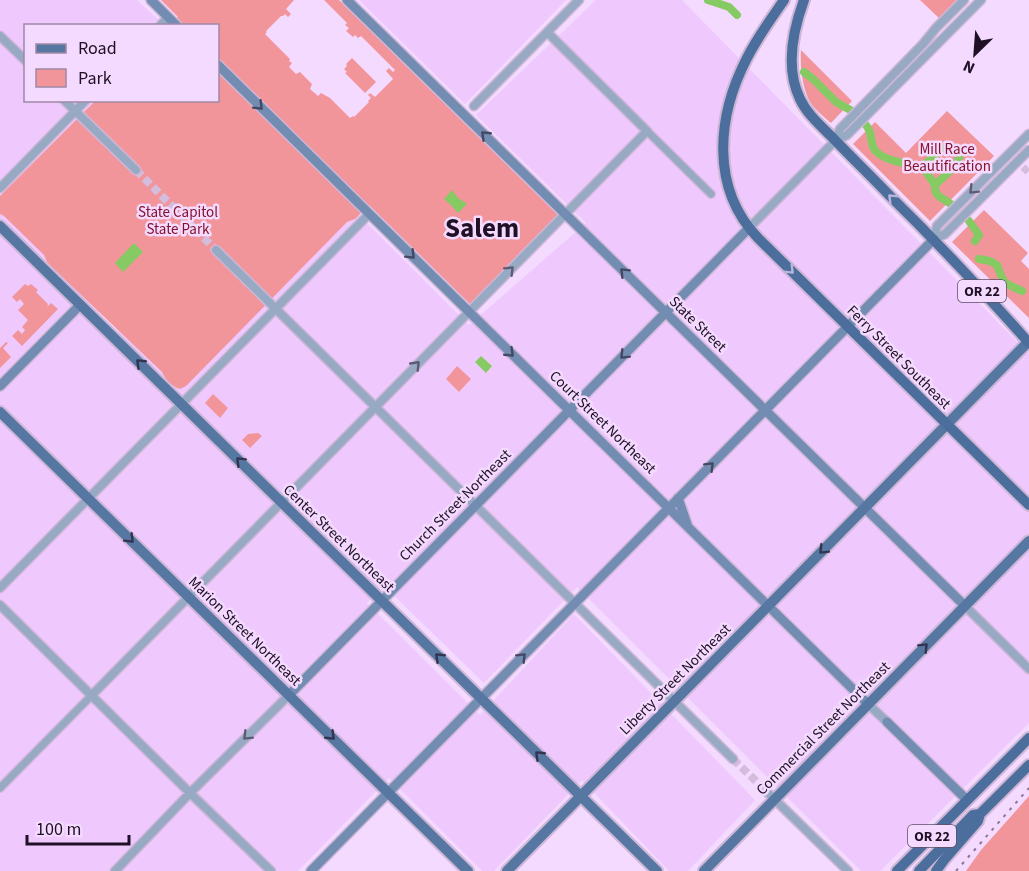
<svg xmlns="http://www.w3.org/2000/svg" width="1029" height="871" font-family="'Source Sans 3',sans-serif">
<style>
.built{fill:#efc9fe}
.green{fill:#f1959b}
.water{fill:#85ca63}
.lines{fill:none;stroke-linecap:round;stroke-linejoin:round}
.canal{stroke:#85ca63;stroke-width:8}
.minor-tunnel{stroke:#d4bcdd;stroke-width:7;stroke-dasharray:7 3.5;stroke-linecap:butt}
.tertiary-tunnel{stroke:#d4bcdd;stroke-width:8;stroke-dasharray:8 4;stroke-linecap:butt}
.minor-casing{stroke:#ceb6d7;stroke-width:10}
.tertiary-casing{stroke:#ceb6d7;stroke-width:11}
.secondary-casing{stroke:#ceb6d7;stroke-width:12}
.primary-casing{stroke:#ceb6d7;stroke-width:14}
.trunk-casing{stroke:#ceb6d7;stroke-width:14}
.minor{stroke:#98aac3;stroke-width:7}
.tertiary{stroke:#98aac3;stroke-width:8}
.secondary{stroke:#728db1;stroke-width:9}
.primary{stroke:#5777a3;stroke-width:10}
.trunk{stroke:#4b6e9d;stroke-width:10}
.rail{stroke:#8c7794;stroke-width:2;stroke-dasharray:3 6;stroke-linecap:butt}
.oneway{stroke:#444864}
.oneway2{stroke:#5c5d74}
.oneway3{stroke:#b9b4dc}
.oneway4{stroke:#333451}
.labels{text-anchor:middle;stroke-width:5;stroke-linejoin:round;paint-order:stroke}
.shield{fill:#f4dafe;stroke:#5f4d66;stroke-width:1.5}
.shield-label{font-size:14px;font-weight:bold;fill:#1f1025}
.park-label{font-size:15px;fill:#85132c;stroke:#f4dafe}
.street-label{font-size:15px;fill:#1f1025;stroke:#f4dafe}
.town-label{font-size:27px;font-weight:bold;fill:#1f1025;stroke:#f4dafe}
</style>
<rect width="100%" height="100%" fill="#f4dafe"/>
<path class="built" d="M0 0H137L164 25 26 26V100L216 101 52 266 118 332 297 153 469 325 586 223 476 115 596 0H682L1029 354V723L880 871H861L577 587 484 683 384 586 367 603 480 715 574 614 755 800 688 871H669L582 780 494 871H482L389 778 298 871H0Z
M359 0H566L465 104Z"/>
<path class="green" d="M161 0H294L286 9 291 14 288 17 285 14 283 16H281L266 31 267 32 265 34 290 59 289 61 292 63 289 67 296 74 300 72 312 84 310 89 318 96 321 93 330 98 350 118 353 116 354 117 369 102 368 101 371 98 368 95 370 93 375 97 393 79 386 71 389 68 393 72 395 70 361 36 358 38 355 35 353 37 346 31 349 28 345 25 347 23 324 0H339L558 215 470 304 369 205 355 219 347 222 186 386 180 389C172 387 165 379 162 372L56 271 47 262 44 255 4 216 0 214V196L95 101 218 100V26L169 25 178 17Z
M920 0H961L941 20Z
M801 50 852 101 831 123C824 117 815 110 810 102 802 87 800 67 801 50Z
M352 58 376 82 365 93 345 73 347 72 344 69 347 66 346 64Z
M947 111 994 156 930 221 853 144 875 122 906 153Z
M984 210 1028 253 1021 261 1029 269V318L952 242Z
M25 284 28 286 31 284 38 290 36 292 48 304 47 307 51 303 58 309 22 346 12 336 18 330 22 334 25 330 22 327 28 320 18 310 24 304 20 299 17 302 12 297Z
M6 342 8 343 3 348 11 357 0 368V348Z
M457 366 471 379 459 392 446 379Z
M213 394 228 408 220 418 205 403Z
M258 433 262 436 250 448 242 440 248 434Z
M1029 796V871H966L981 850Z"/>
<path class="water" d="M452 190 458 198 467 204 458 213 451 205 444 199Z
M134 243 143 252 123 272 115 263Z
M481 356 492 366 486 373 475 362Z"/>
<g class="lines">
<path class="canal" d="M708 0 729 7 737 15
M804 72 813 79 836 102 852 111
M865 124C872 131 870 138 873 147 879 161 909 164 922 166 930 161 937 152 945 148 950 147 950 146 955 148 971 156 942 178 935 185 934 198 943 197 952 205
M922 166 935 185
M969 221 979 235 975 241
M979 259 990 261 997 265C1004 285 1003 282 1022 291"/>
<path class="minor-tunnel" d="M1023 167 1029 173"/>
<path class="tertiary-tunnel" d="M136 170 216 250
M733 759 761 786"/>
<g class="minor-casing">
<path id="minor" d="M647 131 711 194
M0 788 92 695"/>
</g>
<g class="tertiary-casing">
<path id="tertiary" d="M160 26 168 17
M0 36 26 61
M64 100 136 170
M474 106 579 0
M835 141 840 129 923 44 936 28 964 0
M0 188 86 100
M749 228 835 141 847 135 981 0
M934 239 937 226 1029 134
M934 239 945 234 1029 150
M216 250 733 759
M0 588 369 214
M0 605 190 793 271 871
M965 606 1029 669
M92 695 647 131 547 32
M868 704 887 722
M766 791 848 871
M115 871 190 793 289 695"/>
</g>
<g class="secondary-casing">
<path id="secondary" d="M151 0 177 26
M347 0 965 606
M218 65 868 704
M0 386 80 305
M678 498 687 524
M289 695 749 228
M887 722 967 800
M311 871 934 239"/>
</g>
<g class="primary-casing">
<path id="primary" d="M0 226 657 871
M0 412 468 871
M507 871 1029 341
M704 871 1029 541"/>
</g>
<g class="trunk-casing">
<path id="trunk" d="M784 0C771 19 757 38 747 58 717 116 710 188 758 238L1029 505
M804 0C793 30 785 68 800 99 807 114 820 125 832 137 851 157 871 176 890 196 938 243 984 292 1029 343
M897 871 1029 738
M919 871 973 815 980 814 1029 765
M936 871 944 860 978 821 980 814"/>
</g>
<use href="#minor" class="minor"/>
<use href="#tertiary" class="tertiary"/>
<use href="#secondary" class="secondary"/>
<use href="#primary" class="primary"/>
<use href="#trunk" class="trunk"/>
<path class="rail" d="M956 871 1029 788"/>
</g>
<defs><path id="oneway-chevron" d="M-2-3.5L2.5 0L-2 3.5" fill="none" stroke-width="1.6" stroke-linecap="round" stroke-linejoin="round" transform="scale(1.5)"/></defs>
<g class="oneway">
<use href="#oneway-chevron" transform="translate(259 106) rotate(45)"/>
<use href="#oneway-chevron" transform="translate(485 135) rotate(-136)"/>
<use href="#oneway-chevron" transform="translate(411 255) rotate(45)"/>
<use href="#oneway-chevron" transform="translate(624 272) rotate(-135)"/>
<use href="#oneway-chevron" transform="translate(510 353) rotate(44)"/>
<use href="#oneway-chevron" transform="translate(624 355) rotate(135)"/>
<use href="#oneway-chevron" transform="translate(710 466) rotate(-45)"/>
<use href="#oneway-chevron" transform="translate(522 657) rotate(-45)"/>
</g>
<g class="oneway2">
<use href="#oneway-chevron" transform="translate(973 190) rotate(135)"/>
<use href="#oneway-chevron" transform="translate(510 270) rotate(-45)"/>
<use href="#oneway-chevron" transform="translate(416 365) rotate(-46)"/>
<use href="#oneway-chevron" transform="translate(247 736) rotate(135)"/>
</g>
<g class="oneway3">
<use href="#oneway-chevron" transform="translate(892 198) rotate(-135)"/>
<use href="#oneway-chevron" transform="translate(790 270) rotate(45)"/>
</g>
<g class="oneway4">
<use href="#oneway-chevron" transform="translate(140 363) rotate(-136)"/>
<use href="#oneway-chevron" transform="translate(240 461) rotate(-135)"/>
<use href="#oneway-chevron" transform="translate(130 539) rotate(45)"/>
<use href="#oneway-chevron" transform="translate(823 550) rotate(135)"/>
<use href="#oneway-chevron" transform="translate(924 647) rotate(-45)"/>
<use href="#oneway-chevron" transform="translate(439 657) rotate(-136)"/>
<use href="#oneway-chevron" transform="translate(331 736) rotate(44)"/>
<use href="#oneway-chevron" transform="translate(539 755) rotate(-136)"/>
</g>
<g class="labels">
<g class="shield">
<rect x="958" y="280" width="48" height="22" rx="4.5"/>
<rect x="908" y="825" width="48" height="22" rx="4.5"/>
</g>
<g class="shield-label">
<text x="982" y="296">OR 22</text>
<text x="932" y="841">OR 22</text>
</g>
<g class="park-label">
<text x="947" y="154">Mill Race<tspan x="947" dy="17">Beautification</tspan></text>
<text x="178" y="217">State Capitol<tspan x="178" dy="17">State Park</tspan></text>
</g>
<g class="street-label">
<text transform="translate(698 324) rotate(44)" y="5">State Street</text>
<text transform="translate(899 357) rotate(45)" y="5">Ferry Street Southeast</text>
<text transform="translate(603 422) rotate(44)" y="5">Court Street Northeast</text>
<text transform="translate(455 505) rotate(-45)" y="5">Church Street Northeast</text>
<text transform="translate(339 538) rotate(44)" y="5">Center Street Northeast</text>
<text transform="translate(245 631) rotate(44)" y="5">Marion Street Northeast</text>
<text transform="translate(675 679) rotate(-45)" y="5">Liberty Street Northeast</text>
<text transform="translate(823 728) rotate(-45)" y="5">Commercial Street Northeast</text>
</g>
<g class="town-label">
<text x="482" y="237">Salem</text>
</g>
</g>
<rect x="24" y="24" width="195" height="78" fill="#f4dafe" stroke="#9f89a7" stroke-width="1.5"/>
<rect x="36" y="44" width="30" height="9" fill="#5777a3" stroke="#9f89a7" stroke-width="1.5"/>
<text x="78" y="54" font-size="18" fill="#1f1025">Road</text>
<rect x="36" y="69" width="30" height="18" fill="#f1959b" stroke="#9f89a7" stroke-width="1.5"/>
<text x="78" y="84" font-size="18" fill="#1f1025">Park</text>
<g transform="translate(975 54) rotate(205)" stroke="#f4dafe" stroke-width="4.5" paint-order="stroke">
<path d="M0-4.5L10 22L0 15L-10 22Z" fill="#1f1025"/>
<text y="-9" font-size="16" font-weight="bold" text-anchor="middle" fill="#1f1025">N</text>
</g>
<path d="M27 835v9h102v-9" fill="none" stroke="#1f1025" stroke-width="3"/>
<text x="36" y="835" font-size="18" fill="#1f1025" stroke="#f4dafe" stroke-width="4.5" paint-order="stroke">100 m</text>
</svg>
